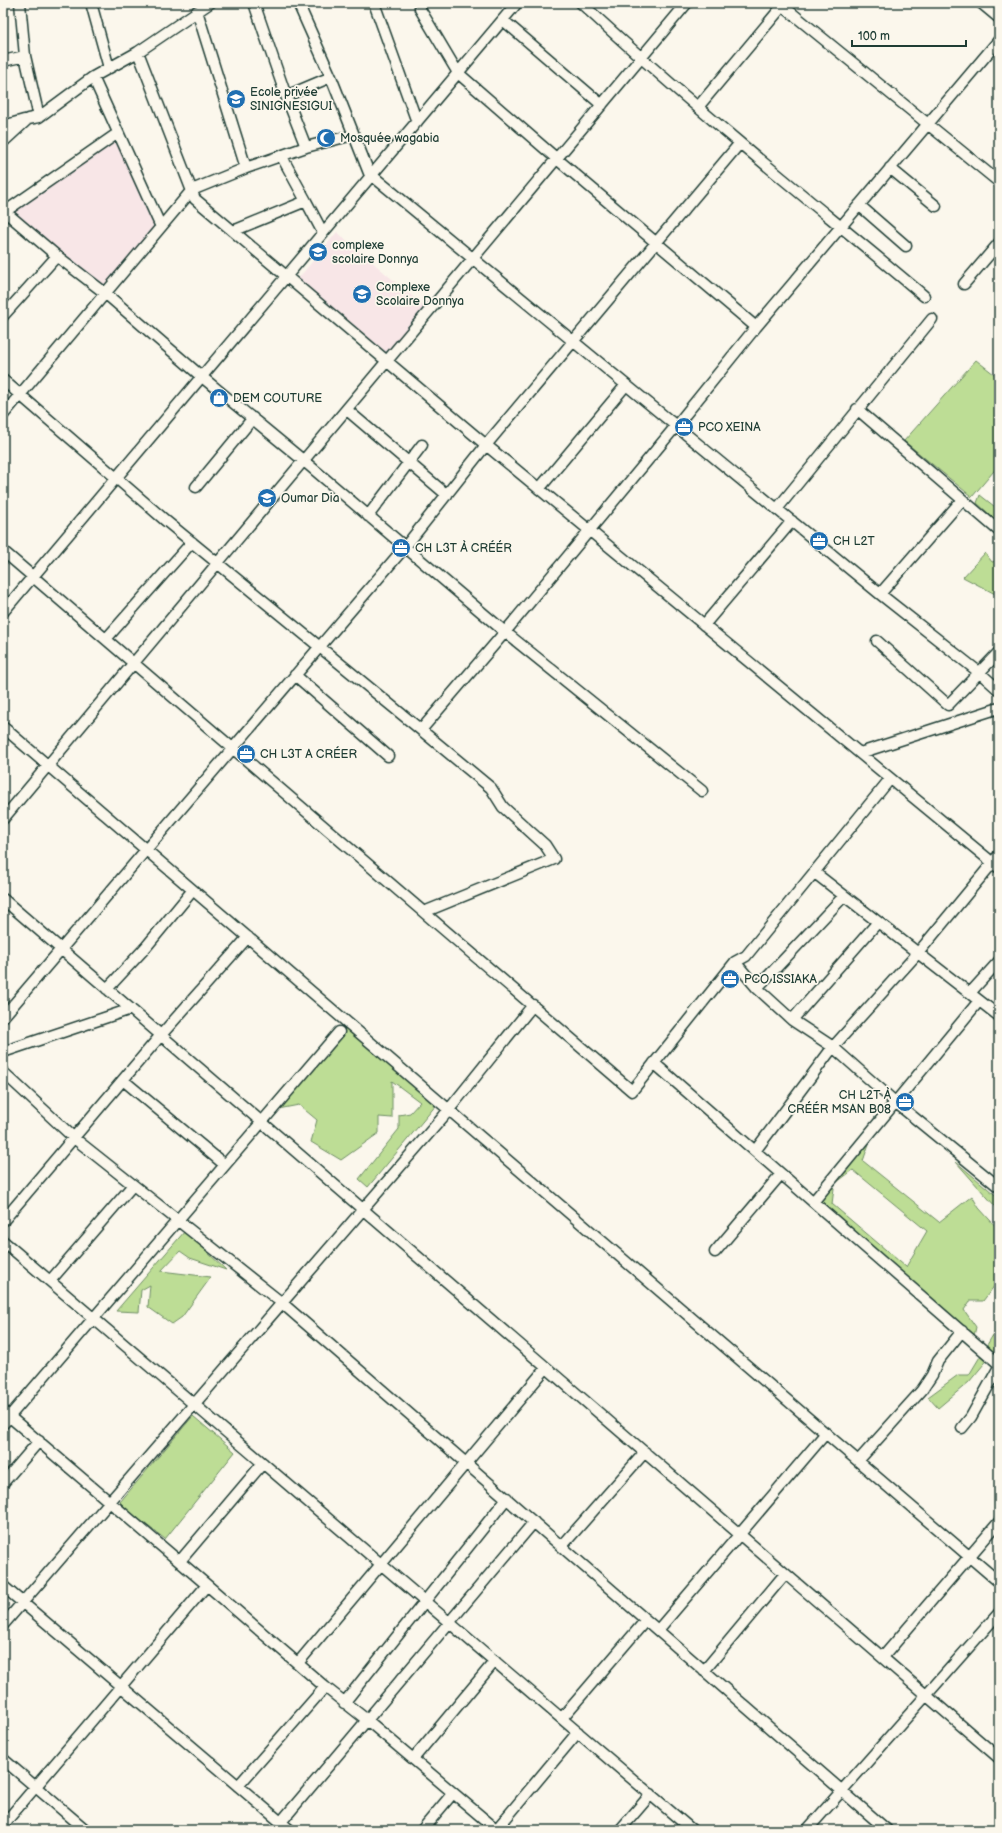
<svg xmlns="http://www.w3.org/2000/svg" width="1002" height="1833" font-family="'Balsamiq Sans',sans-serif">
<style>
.built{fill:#f8e6e7}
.green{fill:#bddd95;stroke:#6e8d64}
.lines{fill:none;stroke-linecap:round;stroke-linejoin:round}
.minor-casing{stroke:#1f3d34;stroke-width:13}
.minor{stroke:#fbf7ec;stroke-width:10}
.labels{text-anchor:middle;stroke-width:3.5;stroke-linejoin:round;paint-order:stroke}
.poi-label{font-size:12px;fill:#1f3d34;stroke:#fbf7ec;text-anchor:start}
</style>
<rect width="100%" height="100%" fill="#fbf7ec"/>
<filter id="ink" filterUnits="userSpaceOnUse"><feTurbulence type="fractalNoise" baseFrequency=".025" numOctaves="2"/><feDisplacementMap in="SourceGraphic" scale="8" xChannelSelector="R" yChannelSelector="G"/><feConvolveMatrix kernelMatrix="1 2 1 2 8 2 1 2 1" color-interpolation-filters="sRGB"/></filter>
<g filter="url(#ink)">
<path class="built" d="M117 136 160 226 104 291 7 211Z
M337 232 426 308 386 355 297 280Z"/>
<path class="green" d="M976 360 999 378V465L972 497 904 441Z
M980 495 999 510V523L977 503Z
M985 553 992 562 999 560V596L963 577Z
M344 1024 437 1104 368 1187 359 1179 399 1129V1115L410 1113 420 1102 392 1081V1118L379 1117V1133L341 1160 311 1142 317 1120 299 1105 273 1110Z
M859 1138H871L863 1161 939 1222 972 1196 979 1208 999 1230V1287L995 1285 983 1301H970L964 1310 976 1327 972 1345 821 1206 823 1184 834 1188 832 1204 906 1267 927 1231 853 1170 837 1182 831 1176Z
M956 1162 999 1198V1211L995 1206Z
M185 1231 226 1270 190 1258 180 1251 161 1271 211 1277 182 1317 172 1324 148 1307 150 1285 141 1290 139 1312 116 1311Z
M999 1325V1346L969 1382 938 1408 928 1397 958 1375H969Z
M193 1416 235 1452 165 1539 132 1514 120 1502Z"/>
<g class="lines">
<g class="minor-casing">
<path id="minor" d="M20 3 25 56 39 117
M91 3 109 68
M254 3 286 96 331 77
M298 3 331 77 369 173 880 594 980 673 999 690
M374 3 417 122
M420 3V9L458 73 557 159 756 327
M581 3C633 51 686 98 740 143 801 195 863 244 924 296
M981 3 999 18
M783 6 999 182
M197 11 246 168
M503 20 602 105
M138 52 195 199 486 445 999 868
M3 61 25 56
M93 77 161 227
M286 96 306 147
M698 107 785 3
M3 126 24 120
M3 142 28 119 39 117 93 77 138 52 210 3
M282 157 306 201
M890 168 936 206
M859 205 906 246
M3 210 57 256 105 293 202 377 304 461 505 632 676 426 756 327 999 40
M3 213 118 133
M233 231 306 201 323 233
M964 284 999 243
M3 316 57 256
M3 380 166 521 421 730 505 632 702 791
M857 409 999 531
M347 410 447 495
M3 415 192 190 246 168 306 147 353 135
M196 487 253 418
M539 489 626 385
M777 509 932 319
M368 516 422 445
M3 551 632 1091 735 962 746 956 890 779
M880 594 962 500
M3 612 517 3
M704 625 792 521
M106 639 192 542
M877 641 948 705 999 652
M295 675 388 756
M3 727 999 1582
M421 730 491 788 503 807 545 845 554 859 424 912
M860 753 999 708
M3 819 687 3
M815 873 999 1016
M3 899 999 1758
M735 962 757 988 792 1020 833 1047 895 1102 999 1187
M757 988 844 896
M107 989 146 947 193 890
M970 993 999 961
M3 1017 405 547 486 445 740 143
M792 1020 878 922
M3 1052 131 1009
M654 1063 999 1364
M3 1072 74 1138 282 1303 887 1830
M123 1080 225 1165
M755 1151 833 1047 918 953 999 855
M813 1202 979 1001
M3 1221 161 1035 248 937
M3 1241 692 1830
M715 1252 781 1174
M50 1281 133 1185
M3 1411 207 1585 325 1687 367 1720 497 1830
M3 1424 339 1032
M962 1428 971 1417 999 1367
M858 1461 922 1390 932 1375 938 1361 962 1331
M3 1483 39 1441
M562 1546 645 1452
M180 1561 263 1463
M3 1586 290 1830
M3 1625 443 1117 533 1005
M658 1630 826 1433
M883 1657 999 1522
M298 1663 546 1368
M704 1671 785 1574
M344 1703 507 1498
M562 1718 646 1620
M3 1759 86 1830
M413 1759 495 1661
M238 1786 325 1687
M281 1822 534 1522
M3 1825 207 1585
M422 1830 453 1793
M496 1830 578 1732
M620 1830 651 1794
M807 1830 999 1613"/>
</g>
<use href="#minor" class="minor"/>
</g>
</g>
<defs>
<g id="school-disc" transform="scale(1)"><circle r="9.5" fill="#1f6fb2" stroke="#fbf7ec"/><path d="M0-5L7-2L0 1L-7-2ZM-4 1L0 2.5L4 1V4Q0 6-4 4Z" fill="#fff"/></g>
<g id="mosque-disc" transform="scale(1)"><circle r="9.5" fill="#1f6fb2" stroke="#fbf7ec"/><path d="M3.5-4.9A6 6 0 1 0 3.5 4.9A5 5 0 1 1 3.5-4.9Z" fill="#fff"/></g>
<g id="shop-disc" transform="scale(1)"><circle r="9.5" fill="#1f6fb2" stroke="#fbf7ec"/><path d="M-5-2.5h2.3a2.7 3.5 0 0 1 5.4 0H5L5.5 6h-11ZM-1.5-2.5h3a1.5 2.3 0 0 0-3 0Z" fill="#fff"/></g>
<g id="office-disc" transform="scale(1)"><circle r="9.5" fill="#1f6fb2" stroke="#fbf7ec"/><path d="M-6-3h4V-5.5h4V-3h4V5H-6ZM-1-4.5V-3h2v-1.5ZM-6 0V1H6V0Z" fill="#fff"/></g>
</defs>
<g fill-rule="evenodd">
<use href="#school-disc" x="236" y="99"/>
<use href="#mosque-disc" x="326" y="138"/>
<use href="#school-disc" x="318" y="252"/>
<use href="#school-disc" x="362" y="294"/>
<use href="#shop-disc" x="219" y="398"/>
<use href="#office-disc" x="684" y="427"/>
<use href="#school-disc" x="267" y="498"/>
<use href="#office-disc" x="819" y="541"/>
<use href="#office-disc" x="401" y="548"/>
<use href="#office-disc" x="246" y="754"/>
<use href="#office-disc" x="730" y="979"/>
<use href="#office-disc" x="905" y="1102"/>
</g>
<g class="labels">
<g class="poi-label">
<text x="250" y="96">Ecole privée<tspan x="250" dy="14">SINIGNESIGUI</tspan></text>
<text x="340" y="142">Mosquée wagabia</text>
<text x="332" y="249">complexe<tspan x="332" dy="14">scolaire Donnya</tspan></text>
<text x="376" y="291">Complexe<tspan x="376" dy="14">Scolaire Donnya</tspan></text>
<text x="233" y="402">DEM COUTURE</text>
<text x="698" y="431">PCO XEINA</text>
<text x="281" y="502">Oumar Dia</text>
<text x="833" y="545">CH L2T</text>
<text x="415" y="552">CH L3T À CRÉÉR</text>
<text x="260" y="758">CH L3T A CRÉER</text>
<text x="744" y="983">PCO ISSIAKA</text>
<text x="891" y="1099" text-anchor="end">CH L2T À<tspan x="891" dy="14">CRÉÉR MSAN B08</tspan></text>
</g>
</g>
<rect width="1002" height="1833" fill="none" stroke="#fbf7ec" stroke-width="16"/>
<rect x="8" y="8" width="986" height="1817" fill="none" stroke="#1f3d34" stroke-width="1.5" filter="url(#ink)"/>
<path d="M852 40v6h114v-6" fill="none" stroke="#1f3d34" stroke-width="2"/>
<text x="858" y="40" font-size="12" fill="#1f3d34" stroke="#fbf7ec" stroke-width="3" paint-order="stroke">100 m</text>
</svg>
